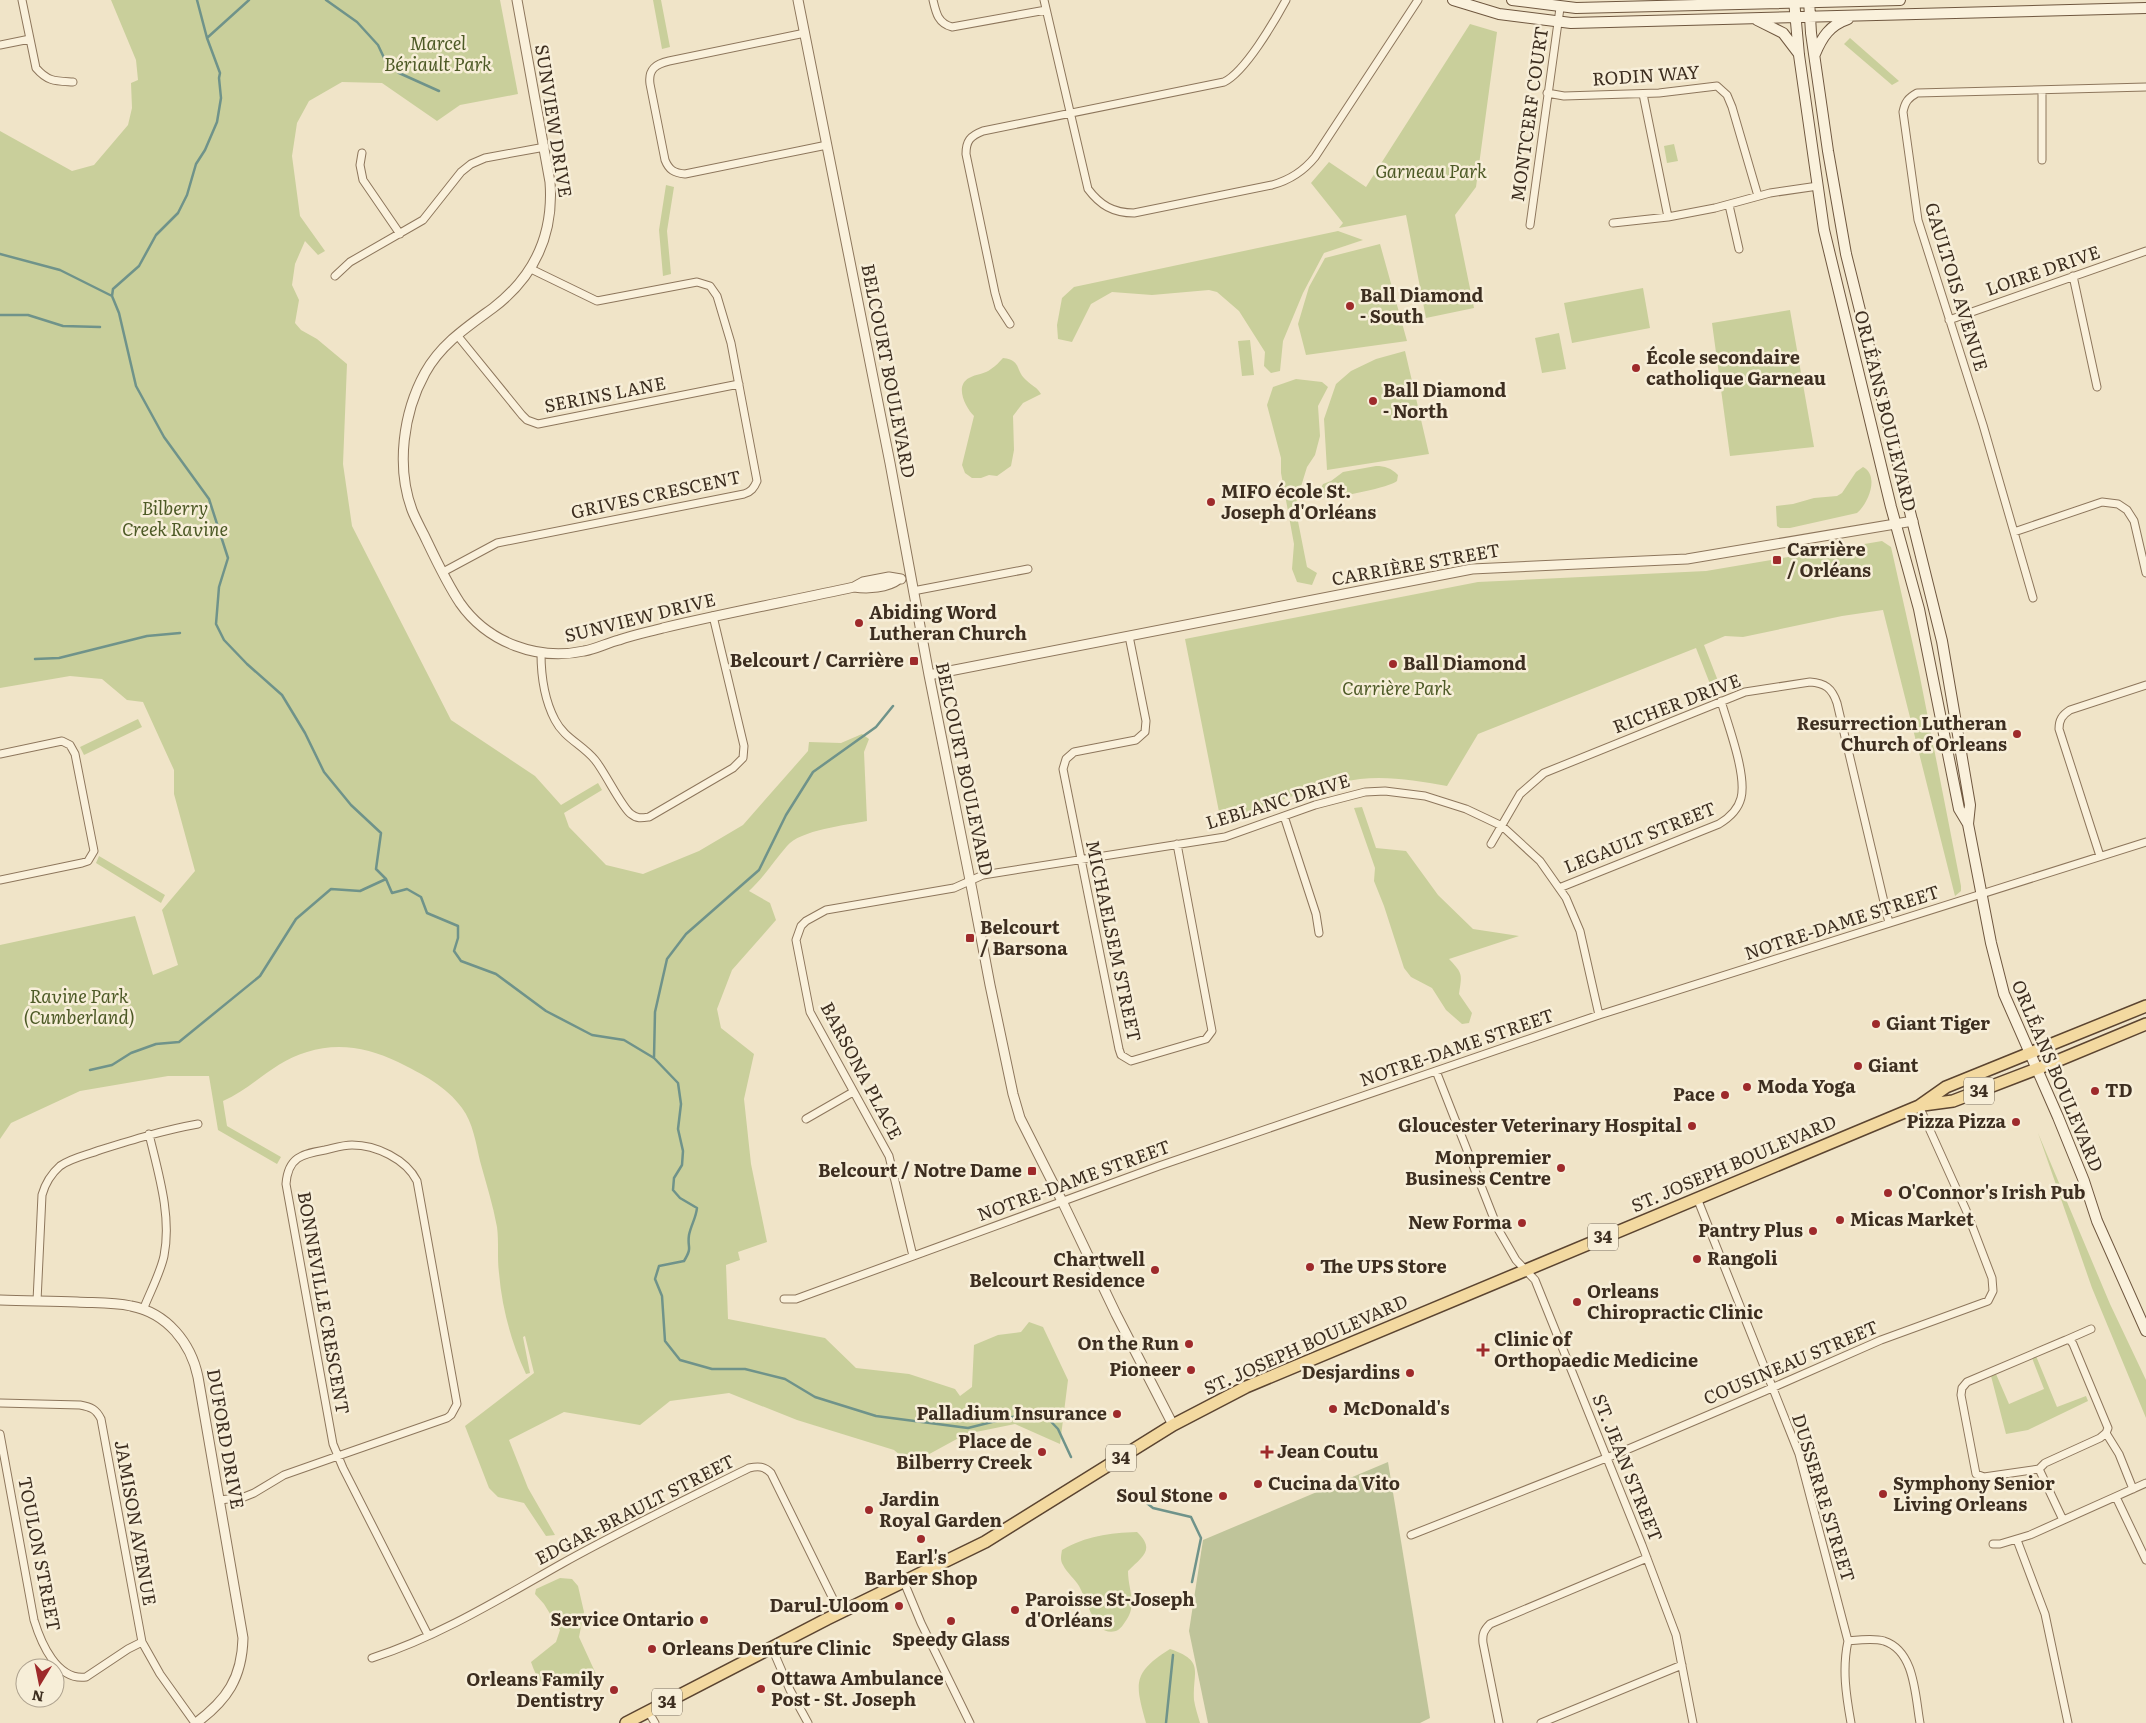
<svg xmlns="http://www.w3.org/2000/svg" width="2146" height="1723" font-family="Literata,serif">
<style>
.green{fill:#c9cf9b}
.cemetery{fill:#bfc49a}
.lines{fill:none;stroke-linecap:round;stroke-linejoin:round}
.stream{stroke:#6f938a;stroke-width:2.5}
.minor-casing{stroke:#8d765c;stroke-width:9}
.tertiary-casing{stroke:#8d765c;stroke-width:11}
.secondary-casing{stroke:#6f573f;stroke-width:12}
.primary-casing{stroke:#5b4430;stroke-width:14}
.minor{stroke:#faf1dc;stroke-width:7}
.tertiary{stroke:#faf1dc;stroke-width:9}
.secondary{stroke:#faf1dc;stroke-width:10}
.primary{stroke:#f3d9a0;stroke-width:11}
.poi-dot{fill:#9e2a2b;stroke:#f7eed8;stroke-width:2}
.labels{text-anchor:middle;stroke-width:5;stroke-linejoin:round;paint-order:stroke}
.shield{fill:#f7eed8;stroke:#756857;stroke-width:1}
.shield-label{font-size:16px;font-weight:bold;fill:#3d2e20}
.park-label{font-size:18px;font-style:italic;fill:#4d5a26;stroke:#f7eed8}
.street-label{font-size:18px;fill:#3d2e20;stroke:#f7eed8}
.poi-label{font-size:18px;font-weight:bold;fill:#3d2e20;stroke:#f7eed8;text-anchor:start}
</style>
<rect width="100%" height="100%" fill="#f0e4c8"/>
<path class="green" d="M111 0H500L518 94 460 105 437 121 382 83 342 82 309 101 297 123 292 156 300 216 325 251 318 255 305 241 295 264 292 285 299 300 295 323 301 330 317 339 347 364 343 464 352 526 451 720 535 776 561 805 598 783 602 790 564 813 569 827 606 865 643 874 699 851 743 825 808 751 809 742 841 743 862 734 869 739 864 752 867 821C847 825 800 830 787 846 774 861 764 877 749 891L770 903 776 920 732 970 717 1009 721 1028 754 1054 744 1099 751 1164 767 1242 738 1252 740 1260 726 1265 728 1319 825 1338 856 1368 909 1374 955 1389 960 1396 972 1387 974 1345 998 1335 1021 1332 1029 1322 1043 1327 1068 1380 1060 1444 1015 1424 966 1434 911 1464 894 1450 797 1420 729 1393 670 1401 640 1425 564 1412 509 1440 528 1488 555 1535 546 1536 524 1503 498 1497 489 1488 465 1426 534 1373 525 1336 523 1337 530 1373 526 1374C511 1342 502 1308 499 1273 497 1258 499 1242 497 1227 493 1205 486 1183 480 1161 476 1143 473 1123 462 1108 446 1086 422 1074 398 1062 369 1048 338 1042 307 1052 274 1061 253 1088 223 1101L227 1126 281 1157 277 1164 218 1130 209 1076H168L80 1091 11 1123 0 1139V945L135 916 153 975 178 965 162 910 195 871 174 794V770L143 702 127 700 102 679 70 676 0 688V131L72 171 94 165 128 125 132 108 131 83 138 80 136 60Z
M653 0H661L670 47 662 49Z
M1470 24 1497 32 1476 187 1455 215 1474 308 1426 318 1406 215 1339 228 1343 223 1311 183 1329 162 1366 187Z
M1850 38 1899 81 1892 85 1844 44Z
M1674 144 1678 161 1667 163 1664 146Z
M666 185 674 187 667 231 671 274 663 276 659 230Z
M1338 231 1363 240 1324 253 1303 293 1283 341 1280 371 1271 373 1264 366 1265 352 1239 311 1217 292 1209 290 1152 295 1112 292 1091 304 1072 342 1058 339 1057 325 1062 298 1074 287Z
M1380 244 1407 341 1306 355 1298 324 1309 287 1325 258Z
M1643 288 1650 328 1572 343 1564 303Z
M1790 310 1814 447 1730 456 1712 323Z
M1559 333 1566 369 1542 373 1535 338Z
M1250 340 1254 375 1242 376 1238 341Z
M1405 351 1429 454 1327 470 1324 419 1336 384 1351 371 1376 359Z
M1003 358C1022 360 1015 371 1026 380 1032 386 1037 387 1041 394L1023 403 1013 416 1014 450 1011 466 997 476 989 475 981 478H972L965 473 962 465 974 416C966 408 954 386 969 378 976 374 985 374 991 369 996 366 999 362 1003 358Z
M1296 379 1322 382 1328 387 1318 406 1320 436 1315 455 1307 467 1295 506 1307 567 1317 573 1312 585 1297 582 1292 569 1294 544 1281 473V458L1267 405 1273 387Z
M1376 466C1385 466 1391 468 1398 475L1397 481C1389 488 1328 500 1319 497L1318 494 1323 484 1331 481 1343 472Z
M1863 467C1880 476 1868 504 1857 513L1790 528H1780L1777 526 1776 506 1793 504 1814 498 1837 496 1842 493 1856 472Z
M1882 541 1891 547 1919 672 1961 886V891L1955 896 1883 610 1842 616 1743 637 1725 636 1704 645 1720 686 1712 689 1696 648 1478 734 1447 786C1418 781 1390 776 1360 779 1314 785 1265 807 1221 822L1185 639 1478 582 1706 571Z
M138 719 142 727 84 755 80 747Z
M1362 807 1376 848 1406 851 1438 895 1473 929 1519 936 1449 959C1463 974 1462 973 1459 994L1472 1013 1469 1023 1462 1024 1446 1010 1432 988 1411 977 1404 968 1384 906 1374 881 1375 868 1354 808Z
M99 856 165 895 161 903 96 863Z
M2038 1133 2110 1304 2146 1380V1418L2092 1288Z
M2036 1356 2057 1407 2086 1396 2088 1401 2028 1430 2006 1434 1991 1376 1996 1374 2009 1404 2044 1389 2032 1358Z
M1137 1532C1156 1550 1142 1557 1128 1571 1128 1590 1138 1605 1125 1622 1123 1625 1121 1628 1118 1630 1113 1633 1104 1632 1100 1627 1090 1616 1086 1599 1079 1586 1075 1579 1067 1573 1063 1565 1060 1560 1061 1556 1062 1550 1086 1536 1109 1533 1137 1532Z
M560 1578 572 1579 578 1586 584 1612 579 1637 596 1674 595 1687 586 1685 578 1674C553 1693 542 1694 531 1662L556 1642 560 1630 544 1604 535 1594 536 1589Z
M1170 1649C1206 1661 1192 1672 1194 1700 1195 1707 1198 1716 1200 1723H1146C1135 1683 1132 1673 1170 1649Z"/>
<path class="cemetery" d="M1388 1462 1430 1718 1420 1723H1208L1189 1631 1203 1540Z"/>
<g class="lines">
<path class="stream" d="M326 0 357 22 378 45 386 62 399 73 439 91
M207 38 249 0
M0 254 60 270 112 296 119 313 136 386 164 437 209 499 228 558 219 587 216 624 224 640 247 664 282 695 305 733 324 772 351 805 381 833 376 869 386 879 392 893 407 889 421 897 427 913 458 926V938L454 951 461 961 496 974 546 1011 592 1035 624 1040 654 1058 678 1083 681 1104 678 1129 683 1151 682 1165 674 1178 673 1190 680 1198 697 1208C696 1218 691 1225 689 1235 687 1249 693 1246 684 1261L659 1266 655 1279 662 1296 665 1341 680 1360 712 1369H745L785 1379 815 1397 876 1416 968 1428 1040 1410 1058 1429 1071 1457
M112 296 113 289 139 266 156 235 178 213 187 195 196 164 205 150 217 122 221 98 219 78 220 73 207 38 197 0
M0 315H28L63 326 100 327
M35 659 59 658 147 636 180 633
M654 1058 655 1012 667 959 686 934 759 870 786 815 813 772 876 727 893 706
M90 1070 112 1065 131 1053 156 1044 179 1042 260 976 296 919 331 889 360 891 386 879
M1138 1496 1153 1508 1191 1517 1201 1538 1192 1582
M1166 1723 1173 1655"/>
<g class="minor-casing">
<path id="minor" d="M22 0 36 68C48 82 56 81 73 82
M933 0C936 13 938 23 952 27L1046 10
M1044 0 1088 189C1100 205 1113 213 1134 213L1272 185C1290 180 1303 172 1315 157L1418 0
M805 33 669 61C656 64 648 69 650 84L665 160C669 170 674 173 685 174L827 145
M0 45 30 39
M2042 90V160
M1547 93 1564 96 1659 93 1717 86 1727 95 1732 107 1758 196
M1643 94 1668 217
M362 153 360 165 363 180 400 234
M1729 205 1739 249
M1613 223 1668 217 1715 208 1770 193 1818 186
M1530 225 1560 8
M335 276 350 262 423 220 461 172 471 164 485 158 545 147
M2073 276 2097 387
M1949 320 2146 251
M1010 324 999 307 995 293 966 154C966 141 970 136 983 131L1224 82C1245 72 1274 22 1286 0
M457 335 522 415 527 420 538 424 739 384
M2014 532 2102 502 2118 504 2127 510 2134 521 2146 573
M443 572 497 543 744 494C751 492 754 488 757 481L731 343 717 296 710 286 697 282 597 301 531 269
M913 591 1028 569
M2033 598 1983 425 1918 220 1903 112C1905 102 1908 98 1917 93L2146 87
M1129 636 1146 721 1145 732 1136 740 1074 752 1066 759 1063 769 1119 1049 1121 1055 1131 1061 1206 1039 1212 1031 1177 844
M541 653C541 675 545 701 555 720 564 738 583 745 595 760 605 772 622 808 631 814 637 819 642 818 649 817L733 768 743 758 744 746 713 616
M0 754 62 741 70 745 75 754 94 851 88 861 82 863 0 880
M1284 816 1316 914 1319 933
M1491 844 1520 794 1544 773 1745 692 1810 682C1825 683 1832 688 1837 703L1889 923
M2100 856 2059 729C2059 720 2062 715 2070 710L2146 685
M1559 888 1719 824C1729 818 1738 810 1741 798 1747 775 1728 725 1721 701
M1436 1071 1498 1229 1516 1260 1535 1280 1642 1545 1676 1635 1693 1723
M806 1119 853 1092
M1697 1198 1799 1454 1848 1641C1842 1669 1846 1695 1851 1723
M913 1256 889 1156 810 1012 796 940 801 926 806 921 826 910 954 888 983 875 1225 837 1315 805 1365 792 1385 791 1425 796 1466 809 1502 826 1540 861 1566 898 1580 931 1599 1015
M784 1299H796L1159 1166 1599 1015 2146 842
M37 1301 42 1195C45 1184 51 1174 60 1166 71 1158 87 1155 100 1150 132 1140 164 1130 198 1124
M143 1310C150 1292 160 1274 164 1256 172 1216 158 1172 149 1134
M2066 1340H2070L2073 1344 2108 1428 2106 1433 2100 1438 2045 1463 2039 1469 1984 1477 1976 1474 1961 1395 1962 1388 1967 1382Z
M2066 1340 2091 1329
M0 1403 80 1405C91 1407 96 1409 101 1419L142 1642 160 1674 195 1723
M2106 1433 2119 1454 2133 1489
M0 1434 34 1620C41 1643 57 1681 86 1677L128 1649 142 1642
M2039 1469 2063 1520
M2116 1497 2146 1560
M220 1500 244 1497 254 1493 284 1475 338 1456 447 1418 451 1415 457 1404 417 1181C406 1159 376 1145 352 1145 343 1145 334 1148 325 1150 302 1154 288 1157 286 1184L333 1444 343 1468 428 1635
M1411 1535 1619 1453 1765 1391 1881 1340 1988 1301 1993 1291 1992 1278 1966 1210 1919 1106
M2017 1540 2045 1614 2068 1723
M1993 1544H2000L2030 1535 2146 1483
M904 1582 921 1623 970 1723
M1848 1641C1859 1640 1873 1638 1884 1641 1915 1651 1915 1695 1920 1723
M772 1648 790 1690 808 1723
M372 1658C440 1636 501 1598 563 1563 624 1529 687 1499 749 1468 758 1466 764 1466 771 1473L840 1613
M648 1711 655 1723
M1499 1723 1483 1643C1482 1634 1484 1630 1490 1624L1647 1558
M1541 1723 1682 1665"/>
</g>
<g class="tertiary-casing">
<path id="tertiary" d="M517 0 550 182C554 235 535 276 493 308 467 327 441 344 425 373 403 413 396 467 412 510 415 518 420 527 424 535 435 558 446 582 460 603 488 643 538 661 584 651 596 649 607 643 619 640 633 635 648 632 663 628 726 613 790 601 854 587 868 589 887 588 899 579
M798 0 890 463 929 675 972 890 990 985 1013 1094 1020 1118 1062 1201 1116 1314 1173 1425
M854 587 863 582 889 577 901 579
M929 675 1472 569 1687 559 1913 521
M0 1300C26 1301 51 1301 77 1302 95 1303 113 1302 131 1306 167 1313 191 1343 198 1377L243 1638C242 1678 227 1700 196 1723"/>
</g>
<g class="secondary-casing">
<path id="secondary" d="M1453 0 1499 14 1571 23 2146 8
M1512 0 1576 8 1900 0
M1794 0 1799 55 1824 230 1891 507 1919 609 1959 809 1968 824
M1809 0 1811 33 1828 151 1846 254 1942 641 1970 805 1968 824 1991 943 2004 994 2058 1117 2084 1181 2097 1221 2146 1331
M1757 20 1783 33 1799 54
M1815 54C1822 37 1830 25 1848 19"/>
</g>
<g class="primary-casing">
<path id="primary" d="M1923 1105 1953 1101 2052 1063 2146 1024
M626 1723 827 1619 985 1542 1173 1425 1246 1387 1919 1106 1946 1087 2146 1006"/>
</g>
<use href="#minor" class="minor"/>
<use href="#tertiary" class="tertiary"/>
<use href="#secondary" class="secondary"/>
<use href="#primary" class="primary"/>
</g>
<g class="poi-dot">
<circle cx="1350" cy="306" r="5"/>
<circle cx="1636" cy="368" r="5"/>
<circle cx="1373" cy="401" r="5"/>
<circle cx="1211" cy="502" r="5"/>
<rect x="1772" y="555" width="10" height="10" rx="2.5"/>
<circle cx="859" cy="623" r="5"/>
<rect x="909" y="656" width="10" height="10" rx="2.5"/>
<circle cx="1393" cy="664" r="5"/>
<circle cx="2017" cy="734" r="5"/>
<rect x="965" y="933" width="10" height="10" rx="2.5"/>
<circle cx="1876" cy="1024" r="5"/>
<circle cx="1858" cy="1066" r="5"/>
<circle cx="1747" cy="1087" r="5"/>
<circle cx="2095" cy="1091" r="5"/>
<circle cx="1725" cy="1095" r="5"/>
<circle cx="2016" cy="1122" r="5"/>
<circle cx="1692" cy="1126" r="5"/>
<circle cx="1561" cy="1168" r="5"/>
<rect x="1027" y="1166" width="10" height="10" rx="2.5"/>
<circle cx="1888" cy="1193" r="5"/>
<circle cx="1840" cy="1220" r="5"/>
<circle cx="1522" cy="1223" r="5"/>
<circle cx="1813" cy="1231" r="5"/>
<circle cx="1697" cy="1259" r="5"/>
<circle cx="1310" cy="1267" r="5"/>
<circle cx="1155" cy="1270" r="5"/>
<circle cx="1577" cy="1302" r="5"/>
<circle cx="1189" cy="1344" r="5"/>
<path d="M1480.5 1342.5h5v5h5v5h-5v5h-5v-5h-5v-5h5z"/>
<circle cx="1191" cy="1370" r="5"/>
<circle cx="1410" cy="1373" r="5"/>
<circle cx="1333" cy="1409" r="5"/>
<circle cx="1117" cy="1414" r="5"/>
<circle cx="1042" cy="1452" r="5"/>
<path d="M1264.5 1444.5h5v5h5v5h-5v5h-5v-5h-5v-5h5z"/>
<circle cx="1258" cy="1484" r="5"/>
<circle cx="1883" cy="1494" r="5"/>
<circle cx="1223" cy="1496" r="5"/>
<circle cx="869" cy="1510" r="5"/>
<circle cx="921" cy="1539" r="5"/>
<circle cx="899" cy="1606" r="5"/>
<circle cx="1015" cy="1610" r="5"/>
<circle cx="704" cy="1620" r="5"/>
<circle cx="951" cy="1621" r="5"/>
<circle cx="652" cy="1649" r="5"/>
<circle cx="761" cy="1689" r="5"/>
<circle cx="614" cy="1690" r="5"/>
</g>
<g class="labels">
<g class="shield">
<rect x="1964" y="1077.5" width="30" height="27" rx="4"/>
<rect x="1588" y="1223.5" width="30" height="27" rx="4"/>
<rect x="1106" y="1444.5" width="30" height="27" rx="4"/>
<rect x="652" y="1688.5" width="30" height="27" rx="4"/>
</g>
<g class="shield-label">
<text x="1979" y="1097">34</text>
<text x="1603" y="1243">34</text>
<text x="1121" y="1464">34</text>
<text x="667" y="1708">34</text>
</g>
<g class="park-label">
<text x="438" y="50">Marcel<tspan x="438" dy="21">Bériault Park</tspan></text>
<text x="1431" y="178">Garneau Park</text>
<text x="175" y="515">Bilberry<tspan x="175" dy="21">Creek Ravine</tspan></text>
<text x="1397" y="695">Carrière Park</text>
<text x="79" y="1003">Ravine Park<tspan x="79" dy="21">(Cumberland)</tspan></text>
</g>
<g class="street-label">
<text transform="translate(1646 76) rotate(-4)" y="6">RODIN WAY</text>
<text transform="translate(1530 114) rotate(-82)" y="6">MONTCERF COURT</text>
<text transform="translate(553 121) rotate(81)" y="6">SUNVIEW DRIVE</text>
<text transform="translate(2043 271) rotate(-19)" y="6">LOIRE DRIVE</text>
<text transform="translate(1956 287) rotate(73)" y="6">GAULTOIS AVENUE</text>
<text transform="translate(888 371) rotate(79)" y="6">BELCOURT BOULEVARD</text>
<text transform="translate(605 395) rotate(-11)" y="6">SERINS LANE</text>
<text transform="translate(1885 411) rotate(76)" y="6">ORLÉANS BOULEVARD</text>
<text transform="translate(656 495) rotate(-12)" y="6">GRIVES CRESCENT</text>
<text transform="translate(1416 565) rotate(-10)" y="6">CARRIÈRE STREET</text>
<text transform="translate(640 618) rotate(-14)" y="6">SUNVIEW DRIVE</text>
<text transform="translate(1677 704) rotate(-21)" y="6">RICHER DRIVE</text>
<text transform="translate(964 769) rotate(78)" y="6">BELCOURT BOULEVARD</text>
<text transform="translate(1278 802) rotate(-17)" y="6">LEBLANC DRIVE</text>
<text transform="translate(1640 838) rotate(-22)" y="6">LEGAULT STREET</text>
<text transform="translate(1842 923) rotate(-18)" y="6">NOTRE-DAME STREET</text>
<text transform="translate(1113 941) rotate(78)" y="6">MICHAELSEM STREET</text>
<text transform="translate(1457 1048) rotate(-19)" y="6">NOTRE-DAME STREET</text>
<text transform="translate(861 1071) rotate(62)" y="6">BARSONA PLACE</text>
<text transform="translate(2057 1076) rotate(67)" y="6">ORLÉANS BOULEVARD</text>
<text transform="translate(1734 1164) rotate(-23)" y="6">ST. JOSEPH BOULEVARD</text>
<text transform="translate(1074 1181) rotate(-20)" y="6">NOTRE-DAME STREET</text>
<text transform="translate(323 1303) rotate(80)" y="6">BONNEVILLE CRESCENT</text>
<text transform="translate(1306 1345) rotate(-24)" y="6">ST. JOSEPH BOULEVARD</text>
<text transform="translate(1791 1363) rotate(-23)" y="6">COUSINEAU STREET</text>
<text transform="translate(225 1439) rotate(80)" y="6">DUFORD DRIVE</text>
<text transform="translate(1627 1468) rotate(68)" y="6">ST. JEAN STREET</text>
<text transform="translate(1823 1498) rotate(73)" y="6">DUSSERRE STREET</text>
<text transform="translate(635 1510) rotate(-27)" y="6">EDGAR-BRAULT STREET</text>
<text transform="translate(135 1523) rotate(80)" y="6">JAMISON AVENUE</text>
<text transform="translate(39 1554) rotate(79)" y="6">TOULON STREET</text>
</g>
<g class="poi-label">
<text x="1360" y="302">Ball Diamond<tspan x="1360" dy="21">- South</tspan></text>
<text x="1646" y="364">École secondaire<tspan x="1646" dy="21">catholique Garneau</tspan></text>
<text x="1383" y="397">Ball Diamond<tspan x="1383" dy="21">- North</tspan></text>
<text x="1221" y="498">MIFO école St.<tspan x="1221" dy="21">Joseph d'Orléans</tspan></text>
<text x="1787" y="556">Carrière<tspan x="1787" dy="21">/ Orléans</tspan></text>
<text x="869" y="619">Abiding Word<tspan x="869" dy="21">Lutheran Church</tspan></text>
<text x="904" y="667" text-anchor="end">Belcourt / Carrière</text>
<text x="1403" y="670">Ball Diamond</text>
<text x="2007" y="730" text-anchor="end">Resurrection Lutheran<tspan x="2007" dy="21">Church of Orleans</tspan></text>
<text x="980" y="934">Belcourt<tspan x="980" dy="21">/ Barsona</tspan></text>
<text x="1886" y="1030">Giant Tiger</text>
<text x="1868" y="1072">Giant</text>
<text x="1757" y="1093">Moda Yoga</text>
<text x="2105" y="1097">TD</text>
<text x="1715" y="1101" text-anchor="end">Pace</text>
<text x="2006" y="1128" text-anchor="end">Pizza Pizza</text>
<text x="1682" y="1132" text-anchor="end">Gloucester Veterinary Hospital</text>
<text x="1551" y="1164" text-anchor="end">Monpremier<tspan x="1551" dy="21">Business Centre</tspan></text>
<text x="1022" y="1177" text-anchor="end">Belcourt / Notre Dame</text>
<text x="1898" y="1199">O'Connor's Irish Pub</text>
<text x="1850" y="1226">Micas Market</text>
<text x="1512" y="1229" text-anchor="end">New Forma</text>
<text x="1803" y="1237" text-anchor="end">Pantry Plus</text>
<text x="1707" y="1265">Rangoli</text>
<text x="1145" y="1266" text-anchor="end">Chartwell<tspan x="1145" dy="21">Belcourt Residence</tspan></text>
<text x="1320" y="1273">The UPS Store</text>
<text x="1587" y="1298">Orleans<tspan x="1587" dy="21">Chiropractic Clinic</tspan></text>
<text x="1494" y="1346">Clinic of<tspan x="1494" dy="21">Orthopaedic Medicine</tspan></text>
<text x="1179" y="1350" text-anchor="end">On the Run</text>
<text x="1181" y="1376" text-anchor="end">Pioneer</text>
<text x="1400" y="1379" text-anchor="end">Desjardins</text>
<text x="1343" y="1415">McDonald's</text>
<text x="1107" y="1420" text-anchor="end">Palladium Insurance</text>
<text x="1032" y="1448" text-anchor="end">Place de<tspan x="1032" dy="21">Bilberry Creek</tspan></text>
<text x="1277" y="1458">Jean Coutu</text>
<text x="1268" y="1490">Cucina da Vito</text>
<text x="1893" y="1490">Symphony Senior<tspan x="1893" dy="21">Living Orleans</tspan></text>
<text x="1213" y="1502" text-anchor="end">Soul Stone</text>
<text x="879" y="1506">Jardin<tspan x="879" dy="21">Royal Garden</tspan></text>
<text x="921" y="1564" text-anchor="middle">Earl's<tspan x="921" dy="21">Barber Shop</tspan></text>
<text x="1025" y="1606">Paroisse St-Joseph<tspan x="1025" dy="21">d'Orléans</tspan></text>
<text x="889" y="1612" text-anchor="end">Darul-Uloom</text>
<text x="694" y="1626" text-anchor="end">Service Ontario</text>
<text x="951" y="1646" text-anchor="middle">Speedy Glass</text>
<text x="662" y="1655">Orleans Denture Clinic</text>
<text x="771" y="1685">Ottawa Ambulance<tspan x="771" dy="21">Post - St. Joseph</tspan></text>
<text x="604" y="1686" text-anchor="end">Orleans Family<tspan x="604" dy="21">Dentistry</tspan></text>
</g>
</g>
<g transform="translate(40 1683) rotate(190)"><circle r="24" fill="#f7eed8" stroke="#ada18e"/>
<path d="M0-4L9 19L0 12L-9 19Z" fill="#9e2a2b"/>
<text y="-8" font-size="14" font-weight="bold" text-anchor="middle" fill="#3d2e20">N</text>
</g>
</svg>
